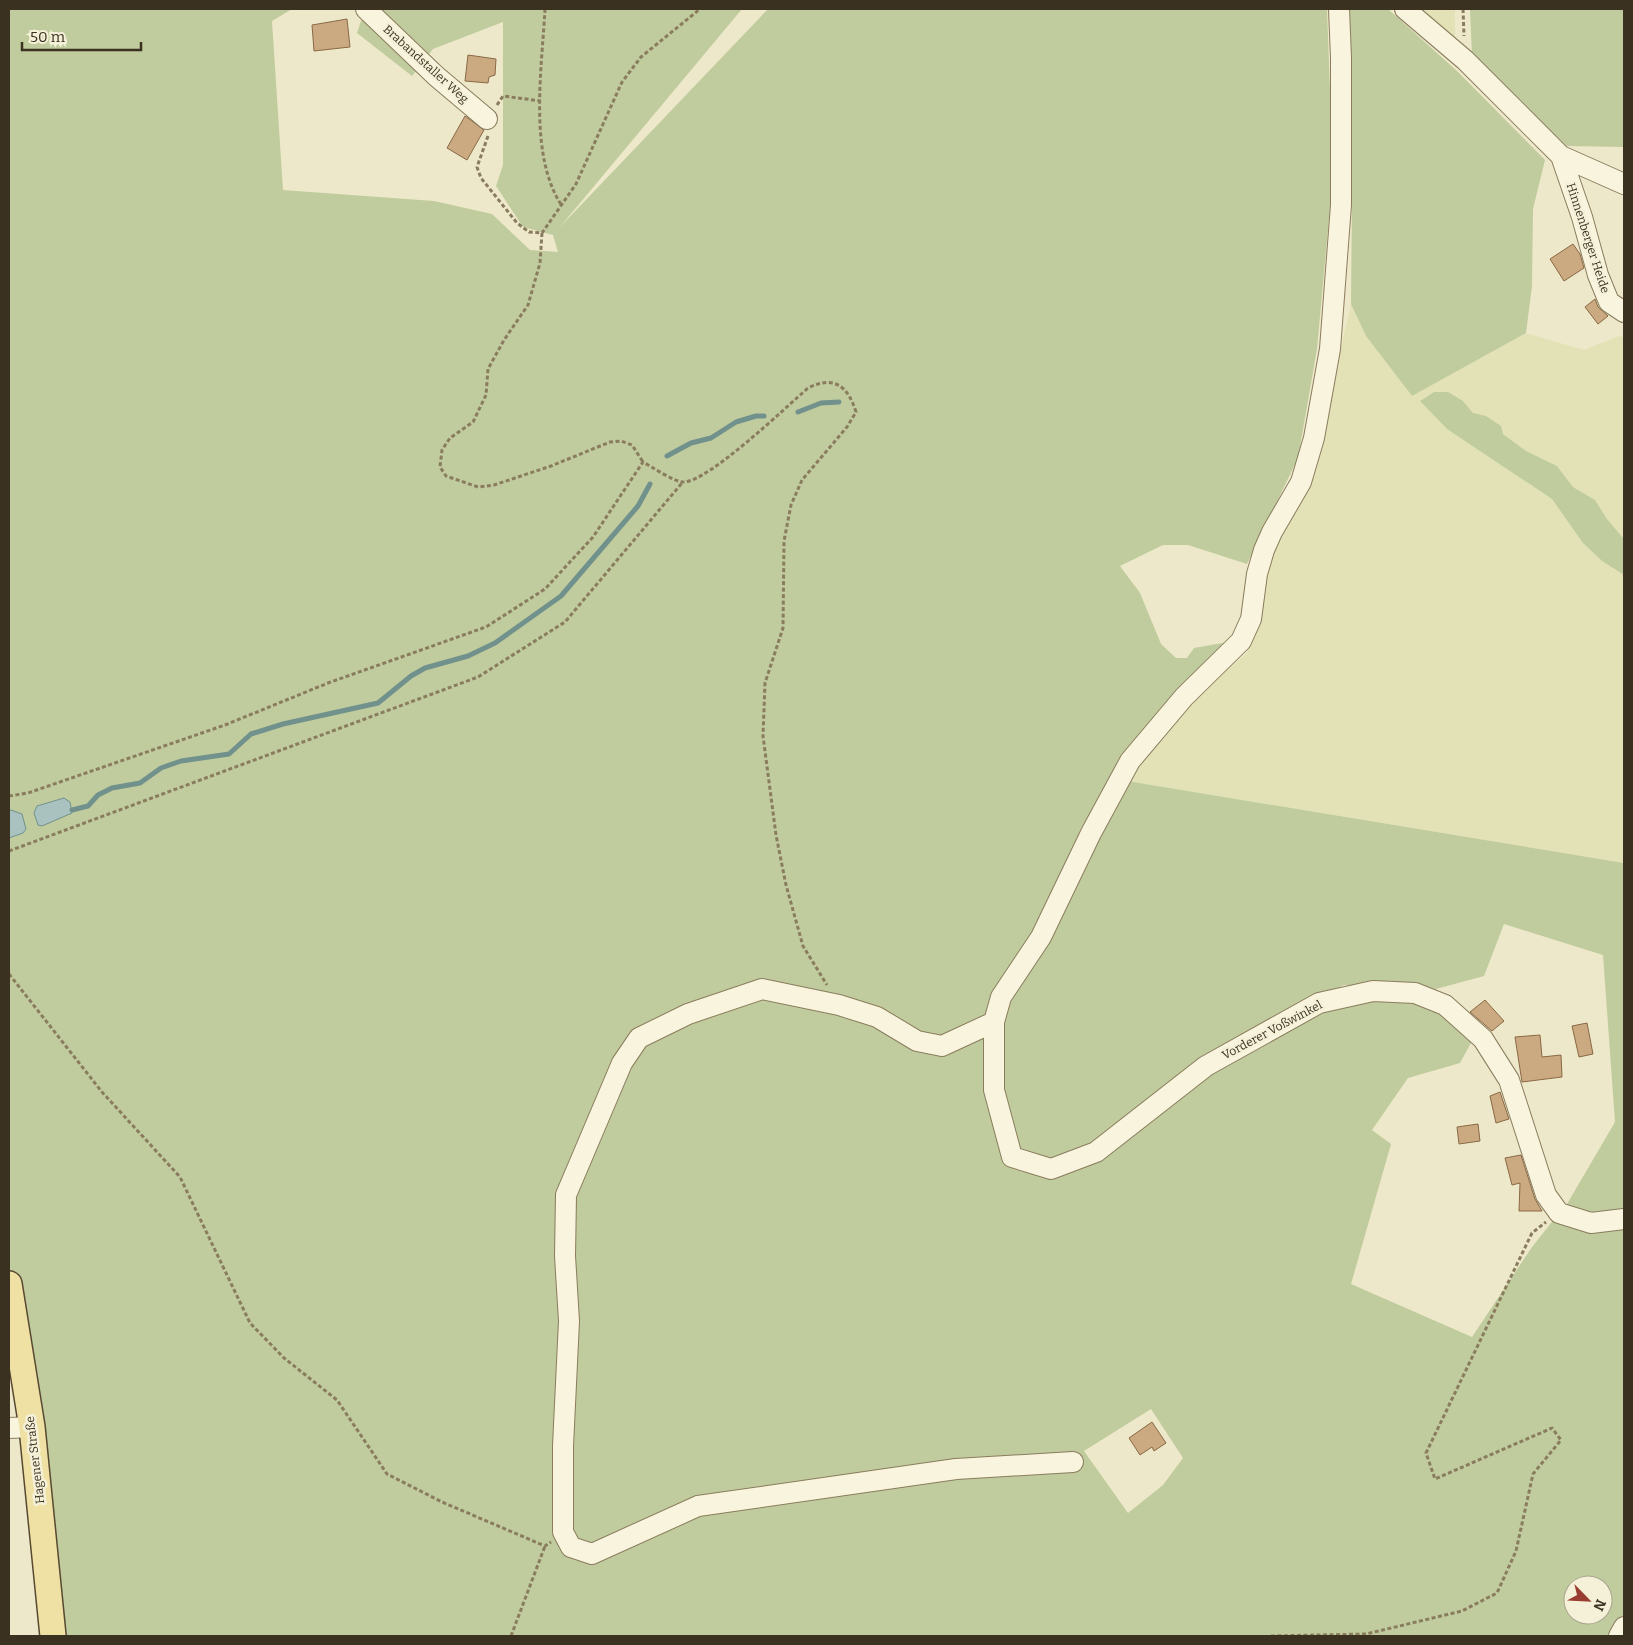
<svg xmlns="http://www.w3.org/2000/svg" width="1633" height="1645" font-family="Bitter,serif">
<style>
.farmland{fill:#e3e2b7}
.green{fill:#c0cc9d;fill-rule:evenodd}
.water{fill:#aac2bf;stroke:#71918d}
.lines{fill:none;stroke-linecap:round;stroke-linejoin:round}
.stream{stroke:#71918d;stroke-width:5}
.building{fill:#cbaa81;stroke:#896945}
.minor-casing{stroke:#8a7c5e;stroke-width:22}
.major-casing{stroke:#584932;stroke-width:28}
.path{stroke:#8a7c5e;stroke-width:3;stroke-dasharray:4 2.5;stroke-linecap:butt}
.minor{stroke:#f8f4dd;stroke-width:20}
.major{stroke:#efe1a4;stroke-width:25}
.labels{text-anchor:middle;stroke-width:5;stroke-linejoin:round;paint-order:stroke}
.street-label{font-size:12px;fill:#3b3121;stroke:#f5f1d9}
</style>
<rect width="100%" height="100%" fill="#eee8ca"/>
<path class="farmland" d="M1416 9H1455V41Z
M1351 304 1366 336 1412 396 1526 333 1584 350 1619 336 1624 337V539L1607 519 1595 500 1573 487 1557 466 1526 451 1503 434 1486 416 1473 413 1463 401 1434 392 1420 401 1447 429 1552 499 1583 543 1602 561 1624 575V863L1127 781 1195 697 1247 653 1258 617 1270 552 1322 429Z"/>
<path class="green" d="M9 9H292L272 21 283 190 434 201 492 214 530 250 558 252 553 235 523 227 496 186 503 165V22L433 49 412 76 357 33 365 9H742L560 227 768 9H1327L1333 174 1317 349 1298 458 1247 564 1188 545H1163L1120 566 1140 593 1161 644 1176 658H1187L1194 648 1228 642 1234 658 1227 669H1204L1135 742 1113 776 1081 828 1062 880 1043 921 1001 992 1012 996 1065 906 1127 781 1624 863V1212L1586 1218 1567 1204 1615 1122 1603 955 1504 924 1484 976 1436 989 1344 985 1269 1020 1198 1064 1094 1147 1048 1164 1015 1150 1010 1156 1012 1159 1051 1170 1096 1153 1207 1069 1321 1007 1374 994 1414 996 1443 1009 1453 1015 1471 1043 1460 1063 1408 1078 1372 1130 1391 1144 1351 1284 1472 1337 1532 1247 1559 1213 1594 1224 1624 1220V1636H53L32 1427 9 1297ZM1151 1409 1183 1458 1163 1485 1128 1513 1084 1451ZM1573 1585H1603V1615H1573Z
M1349 9H1388L1457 71 1545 160 1533 209 1532 286 1526 333 1412 396 1366 336 1351 304 1352 191Z
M1470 9H1624V147L1567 146 1472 56Z
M1434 392H1448L1463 401 1473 413 1486 416 1501 426 1503 434 1526 451 1557 466 1573 487 1595 500 1607 519 1624 539V575L1602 561 1583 543 1552 499 1447 429 1420 401Z"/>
<path class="water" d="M64 798 70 802 72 813 42 826 38 825 34 813 37 806Z
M11 810 22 814 26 829 23 833 9 838V811Z"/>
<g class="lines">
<path class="stream" d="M798 412 821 403 839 402
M667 456 691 443 711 438 736 422 756 416H764
M72 810 88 806 98 795 112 788 140 783 161 768 181 761 229 754 251 734 283 724 378 703 411 676 425 668 468 656 495 643 561 596 638 506 650 484"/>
</g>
<path class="building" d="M347 19 350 47 314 51 312 25Z
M468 55 496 59 495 75 489 77 488 83 465 81Z
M465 116 484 130 467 160 447 148Z
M1573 244 1580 254 1584 268 1564 281 1550 259Z
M1595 299 1598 307 1608 316 1598 324 1585 307Z
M1485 1000 1504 1021 1492 1031 1470 1012Z
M1587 1023 1593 1054 1579 1057 1572 1026Z
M1540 1035 1542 1057 1561 1055 1562 1077 1522 1082 1515 1037Z
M1500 1092 1509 1119 1496 1123 1490 1096Z
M1478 1124 1480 1141 1459 1144 1457 1127Z
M1521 1155 1535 1199 1542 1211H1519L1520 1183 1512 1185 1505 1158Z
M1152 1422 1166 1443 1154 1451 1152 1447 1140 1455 1129 1438Z"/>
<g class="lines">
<g class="minor-casing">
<path id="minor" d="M366 9 436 76 487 119
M1339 9 1341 58V205L1330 349 1314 438 1301 482 1272 532 1264 550 1257 574 1251 619 1241 641 1184 697 1130 761 1091 833 1041 937 1001 997 994 1022V1090L1012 1157 1051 1169 1096 1152 1206 1066 1319 1003 1373 991 1415 993 1445 1005 1483 1039 1509 1080 1546 1195 1559 1213 1591 1223 1624 1219
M1405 9 1465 60 1561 156 1624 184
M1561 156 1582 217 1598 275 1609 302 1624 312
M994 1022 942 1046 917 1041 877 1017 839 1005 762 989 688 1014 639 1038 622 1063 566 1195 565 1256 569 1321 563 1446V1532L571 1547 592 1554 698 1506 956 1469 1073 1462
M9 1428 32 1427
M1619 1636 1624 1627"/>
</g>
<g class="major-casing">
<path id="major" d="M9 1284 32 1427 53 1636"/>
</g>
<path class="path" d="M545 9C542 68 528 155 562 206
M1463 9 1464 36
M497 105 503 96 541 101
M488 136 477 167 481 178 517 223 529 232 542 233 576 184 622 82 641 57 700 9
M542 233 540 263 528 305 504 340 488 369 486 395 473 422 450 438 442 450 440 467 446 476 478 487 494 485 551 466 610 442 621 441 632 445 643 462
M9 796 28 793 225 725 328 683 486 627 545 589 593 537 643 462C652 467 676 483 684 482 709 481 785 408 808 388 834 375 848 386 856 412L847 427 802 480 791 505 784 541 783 628 765 683 763 736 776 835 786 885 803 946 827 985
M9 851 478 677 565 622 682 483
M9 974 102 1092 180 1177 250 1323 284 1358 337 1400 387 1474 442 1502 545 1546 551 1542
M511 1636 545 1546
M1271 1636 1366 1634 1462 1611 1497 1593 1516 1551 1533 1474 1561 1440 1552 1428 1435 1479 1426 1453 1532 1233 1546 1222"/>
<use href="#minor" class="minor"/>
<use href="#major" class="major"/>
</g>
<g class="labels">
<g class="street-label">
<text transform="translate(426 64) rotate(42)" y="4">Brabandstaller Weg</text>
<text transform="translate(1588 238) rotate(72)" y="4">Hinnenberger Heide</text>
<text transform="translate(1272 1030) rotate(-28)" y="4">Vorderer Voßwinkel</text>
<text transform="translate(35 1460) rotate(-97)" y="4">Hagener Straße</text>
</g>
</g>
<rect width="1633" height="1645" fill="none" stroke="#3b3121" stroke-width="20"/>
<g transform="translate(1588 1600) rotate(114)"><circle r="24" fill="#f5f1d9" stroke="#aba48f"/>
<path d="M0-4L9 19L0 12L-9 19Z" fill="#983d30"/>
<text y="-8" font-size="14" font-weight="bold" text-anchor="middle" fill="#3b3121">N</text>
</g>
<path d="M22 42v8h119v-8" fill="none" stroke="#3b3121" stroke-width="2.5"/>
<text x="30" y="42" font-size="15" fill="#3b3121" stroke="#f5f1d9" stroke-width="4" paint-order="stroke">50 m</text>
</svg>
